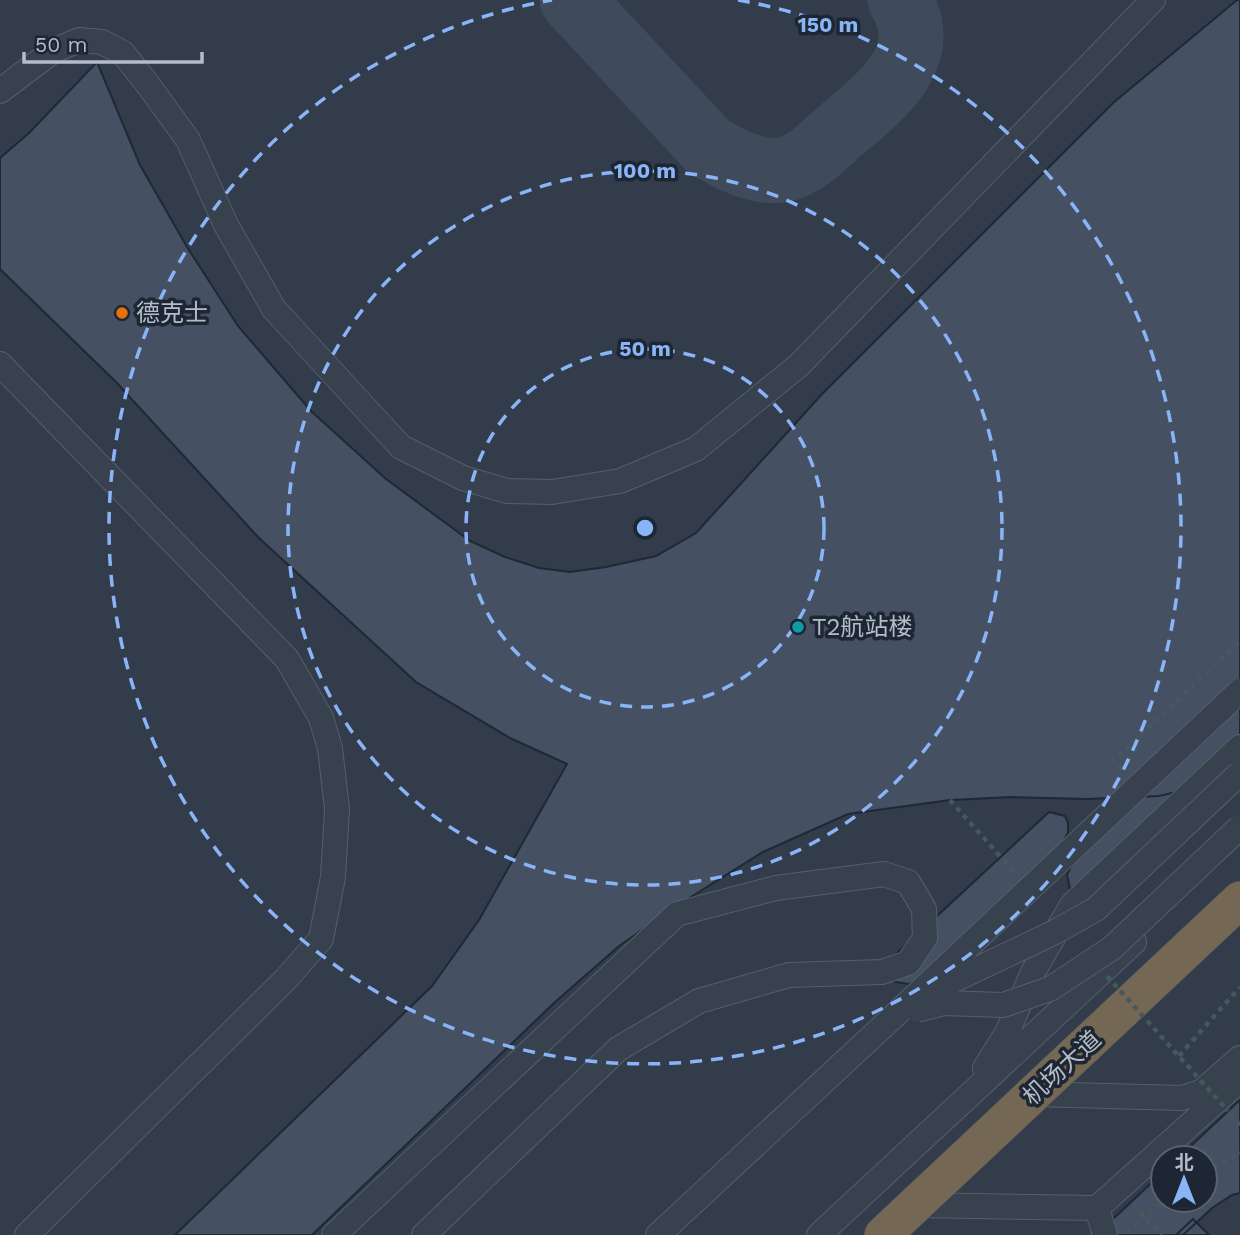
<svg xmlns="http://www.w3.org/2000/svg" width="1240" height="1235" font-family="'Work Sans','Noto Sans SC',sans-serif">
<style>
.airport{fill:#323c4b;fill-rule:evenodd}
.lines{fill:none;stroke-linecap:round;stroke-linejoin:round}
.taxiway{stroke:#3f4a5a;stroke-width:65}
.building{fill:#455162;stroke:#1f2835;stroke-width:2}
.minor-casing{stroke:#565f6c;stroke-width:26}
.highway-casing{stroke:#434c59;stroke-width:38}
.path{stroke:#44595c;stroke-width:4.5;stroke-dasharray:5 5;stroke-linecap:butt}
.minor{stroke:#38414e;stroke-width:24}
.highway{stroke:#746855;stroke-width:37}
.minor-bridge-casing{stroke:#565f6c;stroke-width:26;stroke-linecap:butt}
.path-bridge{stroke:#44595c;stroke-width:4.5;stroke-dasharray:5 5;stroke-linecap:butt}
.minor-bridge{stroke:#38414e;stroke-width:24}
.ring{fill:none;stroke:#8ab4f8;stroke-width:3.5;stroke-dasharray:12 9}
.food-dot{fill:#e8710a;stroke:#1d2633;stroke-width:2.5}
.culture-dot{fill:#0f9aa8;stroke:#1d2633;stroke-width:2.5}
.labels{text-anchor:middle;stroke-width:7;stroke-linejoin:round;paint-order:stroke}
.poi-label{font-size:24px;fill:#b4bcc9;stroke:#1d2633;text-anchor:start}
.street-label{font-size:24px;fill:#b4bcc9;stroke:#1d2633}
.centre{fill:#8ab4f8;stroke:#1d2633;stroke-width:3.5}
.ring-label{font-size:21px;text-anchor:middle;font-weight:bold;fill:#8ab4f8;stroke:#1d2633;stroke-width:7;stroke-linejoin:round;paint-order:stroke}
</style>
<rect width="100%" height="100%" fill="#242f3e"/>
<path class="airport" d="M0 0H1240V1235H0ZM1163 1158H1205V1200H1163Z"/>
<g class="lines">
<path class="taxiway" d="M572 0 708 146C729 159 756 174 783 170 806 165 823 146 840 131 879 98 935 57 900 0"/>
</g>
<path class="building" d="M1237 0H1240V773L1220 782 1159 796 1087 799 1011 797 950 800 848 814 763 852 678 905 619 946 554 1003 312 1235H175L432 986 479 920 567 764 510 738 416 682 259 538 116 382 0 269V158L29 133 97 62 140 165 187 247 238 326 311 411 386 479 470 541 505 557 539 568 570 572 606 567 656 556 696 533 823 393 1113 103Z
M1240 704V754L1079 893 1070 889 1067 875 1072 863Z
M1049 812 1065 816 1068 823V833L1061 845 917 981 908 984 891 981 894 956Z
M1240 1100V1193L1232 1195 1212 1208 1183 1235H1096L1163 1172V1200H1205V1158H1178Z
M1193 1219 1209 1235H1176Z"/>
<g class="lines">
<g class="minor-casing">
<path id="minor" d="M0 91 53 51 79 40 102 42 123 53 149 86 188 140 226 225 274 309 401 447 463 478 507 491 552 492 620 481 696 449 799 365 1153 0
M0 364 287 659 321 718 330 748 337 809 333 877 321 939 286 979 27 1235
M985 1068 1007 1033 1033 972 1072 905 1240 747
M1033 1094 1182 1098 1201 1092 1240 1058
M915 1205 1097 1208 1240 1080
M1097 1208 1105 1235
M334 1235 677 914 776 888 884 874 908 882 924 909 925 938 908 963 882 972 789 975 699 1001 618 1049 424 1235
M658 1235 893 1017
M819 1235 1134 942"/>
</g>
<g class="highway-casing">
<path id="highway" d="M883 1235 1240 900"/>
</g>
<path class="path" d="M1122 770 1113 761 1240 641
M1179 1056 1240 987
M1231 1115 1240 1125
M1205 1174 1240 1153
M1133 1205 1162 1235
M1127 1233 1144 1216 1166 1200"/>
<use href="#minor" class="minor"/>
<use href="#highway" class="highway"/>
<g class="minor-bridge-casing">
<path id="minor-bridge" d="M933 992 952 981 1055 932 1096 909 1240 773
M917 1010 944 1003 1003 1005 1050 989 1112 948 1240 827
M893 1017 1240 691"/>
</g>
<path class="path-bridge" d="M950 800 1015 873
M1107 976 1228 1111"/>
<use href="#minor-bridge" class="minor-bridge"/>
</g>
<g class="ring">
<circle cx="645" cy="528" r="179"/>
<circle cx="645" cy="528" r="357"/>
<path d="M738 0A536 536 0 1 1 552 0"/>
</g>
<circle class="food-dot" cx="122" cy="313" r="7"/>
<circle class="culture-dot" cx="798" cy="627" r="7"/>
<g class="labels">
<g class="poi-label">
<text x="136" y="321">德克士</text>
<text x="812" y="635">T2航站楼</text>
</g>
<g class="street-label">
<text transform="translate(1062 1068) rotate(-43)" y="8">机场大道</text>
</g>
</g>
<circle cx="645" cy="528" r="10" class="centre"/>
<g class="ring-label">
<text x="828" y="32">150 m</text>
<text x="645" y="178">100 m</text>
<text x="645" y="356">50 m</text>
</g>
<g transform="translate(1184 1179)"><circle r="33" fill="#1d2633" stroke="#59626f" stroke-width="2"/>
<path d="M0-5L12 26L0 18L-12 26Z" fill="#8ab4f8"/>
<text y="-10" font-size="19" font-weight="bold" text-anchor="middle" fill="#b4bcc9">北</text>
</g>
<path d="M24 52v10h178v-10" fill="none" stroke="#b4bcc9" stroke-width="3.5"/>
<text x="35" y="52" font-size="21" fill="#b4bcc9" stroke="#1d2633" stroke-width="5" paint-order="stroke">50 m</text>
</svg>
